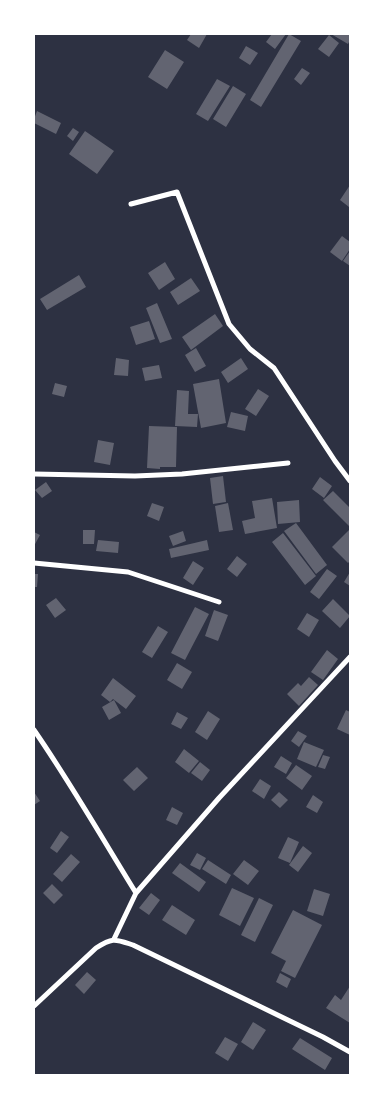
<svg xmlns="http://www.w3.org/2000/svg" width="384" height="1109" font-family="'Nunito Sans',sans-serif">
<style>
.building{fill:#626471}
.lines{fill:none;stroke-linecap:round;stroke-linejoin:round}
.minor{stroke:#fff;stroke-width:5}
</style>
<rect width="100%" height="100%" fill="#2d3142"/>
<path class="building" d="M191 34H207L199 48 187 40Z
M272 34H286L275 49 266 42Z
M289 34 301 41 261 107 250 100Z
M331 34H350V40L348 44Z
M329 35 339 43 329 57 318 49Z
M246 46 258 53 250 65 239 58Z
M165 50 184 62 167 89 148 77Z
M302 68 310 73 301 85 294 79Z
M217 79 230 86 208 121 196 114Z
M233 86 246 94 226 127 213 119Z
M37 111 61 123 56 134 34 123V119Z
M73 128 79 132 73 141 67 136Z
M85 131 114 151 97 174 69 154Z
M350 185V206L349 207 340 200Z
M342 236 350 242V249L342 261 330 252Z
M350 251V266L343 261Z
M165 262 175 279 159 290 148 273Z
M79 275 86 287 47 310 40 299Z
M191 278 200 291 178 305 170 292Z
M157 303 172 339 160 343 146 308Z
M215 314 223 326 191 350 182 337Z
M149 321 155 339 136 345 130 327Z
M196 348 206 366 195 372 185 355Z
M116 358 129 360 128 376 114 375Z
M241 358 248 369 228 383 221 372Z
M159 365 162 378 145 381 142 368Z
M219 379 226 423 201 428 193 384Z
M55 383 67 386 64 397 52 394Z
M258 389 269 396 256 416 245 409Z
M177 390 189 391 188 414H198L197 427 175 426Z
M231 412 248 416 245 431 227 427Z
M149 426 177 427 176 467H160V469L147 468Z
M98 440 114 443 110 465 94 462Z
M223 476 226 502 213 504 210 478Z
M320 477 332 486 324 498 312 489Z
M46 482 52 491 42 498 35 490Z
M333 491 350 508V527L323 500Z
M272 498 277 528 245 534 242 521 255 518 252 501Z
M299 500 300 522 278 524 277 502Z
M152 503 164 507 159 521 147 516Z
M228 503 233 530 219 532 215 506Z
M296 523 327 565 316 574 284 531Z
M350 529V561L348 563 332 547Z
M83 530H95L94 544H83Z
M183 531 186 541 173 546 169 536Z
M34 532 40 535 34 546Z
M283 533 316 576 305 585 272 542Z
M98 540 119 542 118 553 96 551Z
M207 540 209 550 171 558 169 549Z
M237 556 247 564 237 577 227 569Z
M193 561 204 568 193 585 183 578Z
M327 569 337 576 319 599 310 592Z
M350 572V586L344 582Z
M34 574H38L37 587H34Z
M56 598 66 610 55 618 46 605Z
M333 599 350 616 340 628 322 611Z
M195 607 209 614 185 660 171 653Z
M214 610 228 615 218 641 205 636Z
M307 613 319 620 309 637 297 629Z
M158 626 168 632 152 658 142 652Z
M327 650 338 659 323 680 311 672Z
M177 663 192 672 182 689 167 680Z
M309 677 318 685 299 706 287 694 298 683 301 686Z
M113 678 136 696 126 709 113 699 110 702 101 695Z
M114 700 121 713 109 720 102 707Z
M346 710 350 712V735L337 729Z
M208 711 220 719 207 740 195 732Z
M177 712 188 718 181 729 171 724Z
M298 731 307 736 299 747 291 741Z
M304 742 324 750 316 767 297 759Z
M184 749 199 761 189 773 175 762Z
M323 755 330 757 325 769 318 767Z
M281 756 292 763 286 774 274 767Z
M200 762 210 770 202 781 191 773Z
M296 765 312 776 302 790 286 778Z
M137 767 148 778 134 791 123 780Z
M260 779 271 786 264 799 252 791Z
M34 792 40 801 34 805Z
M279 792 288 800 280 808 271 800Z
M313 795 323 802 317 813 306 807Z
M172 807 183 813 177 825 166 820Z
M61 831 69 837 57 853 50 848Z
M288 837 299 842 290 863 278 858Z
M303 846 312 853 298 872 289 865Z
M197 853 206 858 200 870 190 865Z
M71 854 80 862 62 882 53 874Z
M208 860 231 875 226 884 202 869Z
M244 860 259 871 248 885 233 874Z
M180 863 206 882 199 892 172 873Z
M52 884 63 895 54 904 43 893Z
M232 888 254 898 240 926 219 915Z
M314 889 330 894 323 916 307 911Z
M151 893 160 900 149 915 139 908Z
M259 898 273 905 255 942 241 935Z
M172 905 195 920 186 935 162 920Z
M293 910 322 925 295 978 281 971 286 961 271 953Z
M87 972 96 980 84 994 75 985Z
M280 973 291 979 287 988 276 982Z
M350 986V1023L326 1008 335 995 341 1000Z
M253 1022 266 1030 253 1050 241 1042Z
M225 1037 238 1044 228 1061 215 1053Z
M300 1038 332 1058 325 1070 292 1049Z"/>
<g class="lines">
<path class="minor" d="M131 204 177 192 229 324 250 349 274 368 335 461 350 481
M34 474 135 476 182 474 288 463
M34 563 128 572 219 602
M34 730C70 782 102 838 136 893
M114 939 136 893 219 798 350 657
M34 1006 96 948C113 937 115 939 133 945L323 1037 350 1052"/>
</g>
<rect width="384" height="1109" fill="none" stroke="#ffffff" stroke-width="70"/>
</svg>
